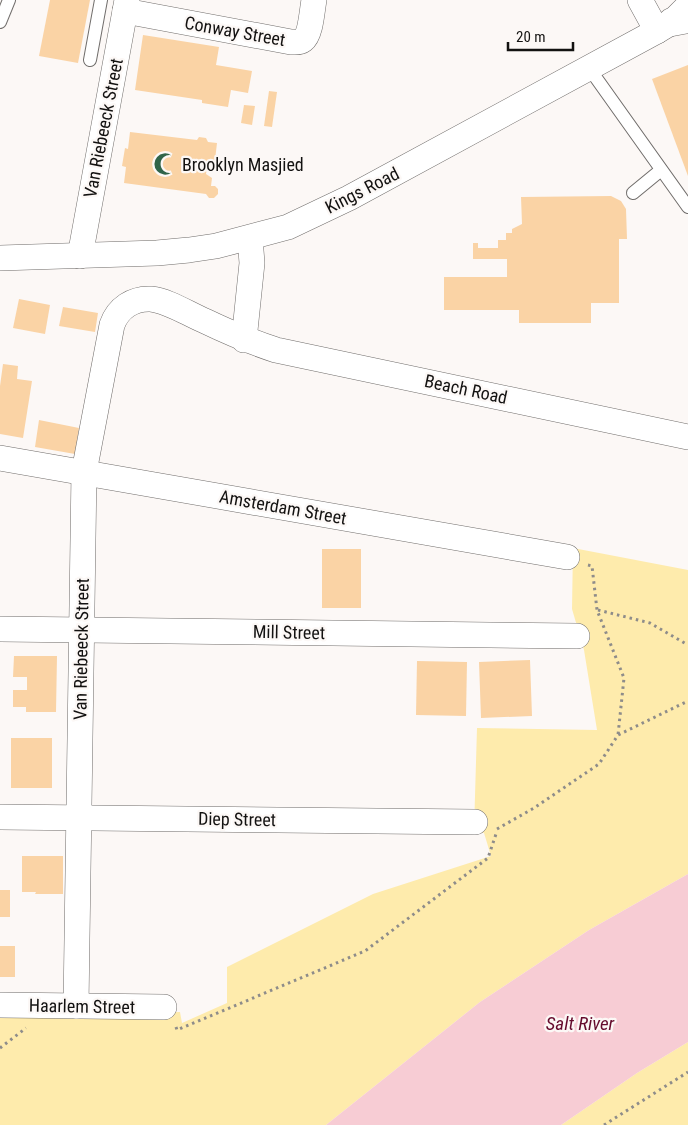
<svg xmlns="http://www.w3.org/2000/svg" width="688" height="1125" font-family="'Roboto Condensed',sans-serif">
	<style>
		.green { fill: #feebac }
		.water { fill: #f7ccd4 }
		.building { fill: #fad3a5 }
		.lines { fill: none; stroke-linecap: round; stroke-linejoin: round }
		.service-casing { stroke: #706d6b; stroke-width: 14 }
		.minor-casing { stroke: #706d6b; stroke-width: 26 }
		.tertiary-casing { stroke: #706d6b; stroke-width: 29 }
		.path { stroke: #8e8c8a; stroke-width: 3; stroke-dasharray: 2.5 4; stroke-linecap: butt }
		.service { stroke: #fff; stroke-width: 12 }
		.minor { stroke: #fff; stroke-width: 25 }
		.tertiary { stroke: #fff; stroke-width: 28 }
		.labels { text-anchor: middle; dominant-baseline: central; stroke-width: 4.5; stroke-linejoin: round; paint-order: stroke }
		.street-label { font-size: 18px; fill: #131211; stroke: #fcf8f6 }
		.poi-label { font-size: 18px; fill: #131211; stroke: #fcf8f6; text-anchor: start }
		.water-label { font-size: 19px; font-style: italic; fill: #650b2d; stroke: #fcf8f6 }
	</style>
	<rect width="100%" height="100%" fill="#fcf8f6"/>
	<g class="green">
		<path d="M573,548L688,570V874L589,930L480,1002L326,1125H0V1016L180,1012L182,1023L227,1003V967L373,894L491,856L484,833L474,830L477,728L597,730L584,650L572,609Z"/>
		<path d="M688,1042V1125H561L637,1073Z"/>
	</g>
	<path class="water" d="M688,874V1042L637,1073L561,1125H326L480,1002L589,930Z"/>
	<g class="building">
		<path d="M50,0H90L78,63L39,56Z"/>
		<path d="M143,35L219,47L216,65L252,71L248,93L231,90L228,107L202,103V100L135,90Z"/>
		<path d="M688,65V176L652,79Z"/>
		<path d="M269,91L277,92L272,127L264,126Z"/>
		<path d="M244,105L255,106L252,125L241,123Z"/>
		<path d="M130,132L197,140L199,137L206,138L208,142L217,143L215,160L211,162H208L206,174L212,178L211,186H215L218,189V194L214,198H209L206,194L124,183L126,167L122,166L125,148L128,149Z"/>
		<path d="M611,196L621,201L626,209L627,239H619V303H591V323H519V310H444V277H507V259H473V243H478V248H498V240H506V233H512V229L522,224L521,197Z"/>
		<path d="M19,299L50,305L45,334L13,328Z"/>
		<path d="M63,307L98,313L95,332L59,326Z"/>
		<path d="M3,364L18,366L17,379L32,381L23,438L0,434V386Z"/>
		<path d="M39,420L79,428L75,454L35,447Z"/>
		<rect x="322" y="549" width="39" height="59"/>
		<path d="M14,656H57L56,712H26V707H13V690H27V677H13Z"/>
		<path d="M530,660L532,716L481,718L479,662Z"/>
		<path d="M417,661L467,662L466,716L416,715Z"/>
		<rect x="11" y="738" width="41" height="50"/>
		<path d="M22,856H63V894H35L36,892H22Z"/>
		<rect x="0" y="890" width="10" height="27"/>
		<rect x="0" y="946" width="15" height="31"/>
	</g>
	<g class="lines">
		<defs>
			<g id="service">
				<path d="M0,22L9,0"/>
				<path d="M90,60L101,0"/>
				<path d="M589,68L688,207"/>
				<path d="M633,193L661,170"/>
			</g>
			<g id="minor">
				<path d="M640,0L657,31"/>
				<path d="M125,11L291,42C295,42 299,43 303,40C311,34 312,10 314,0"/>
				<path d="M80,256L127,0"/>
				<path d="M0,258L157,253L189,250L216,246L288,227L349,198L657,31L672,22L687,7"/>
				<path d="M244,340L252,263L250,238"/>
				<path d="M0,458L567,557"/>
				<path d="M0,629L577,636"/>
				<path d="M0,817L475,822"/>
				<path d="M0,1005L164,1007"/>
				<path d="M76,1006L84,472L112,325C118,308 133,298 151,299C169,301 188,314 205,321C228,332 251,342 276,350L688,437"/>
			</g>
			<path id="tertiary" d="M672,22L688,19"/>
		</defs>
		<use href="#service" class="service-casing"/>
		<use href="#minor" class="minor-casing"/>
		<use href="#tertiary" class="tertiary-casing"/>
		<g class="path">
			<path d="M588,565L592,566L597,610L624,678L618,735"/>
			<path d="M598,610L650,623L688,645"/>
			<path d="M497,829L534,808L599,764L618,735L688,701"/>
			<path d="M176,1027L177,1030L365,951L488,858L496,834"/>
			<path d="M0,1048L26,1028"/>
			<path d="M604,1125L688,1072"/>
		</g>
		<use href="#service" class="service"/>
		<use href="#minor" class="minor"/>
		<use href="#tertiary" class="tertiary"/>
	</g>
	<defs>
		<symbol id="mosque-bare" viewBox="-9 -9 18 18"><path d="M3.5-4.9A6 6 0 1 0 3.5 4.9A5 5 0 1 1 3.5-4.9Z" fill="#306449" stroke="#fcf8f6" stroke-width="2.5" paint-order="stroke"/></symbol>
	</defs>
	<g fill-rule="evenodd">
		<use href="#mosque-bare" x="149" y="148" width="32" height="32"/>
	</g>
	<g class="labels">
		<g class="street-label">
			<text transform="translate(235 31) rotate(10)">Conway Street</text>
			<text transform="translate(103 128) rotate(-79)">Van Riebeeck Street</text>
			<text transform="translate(362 190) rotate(-27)">Kings Road</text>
			<text transform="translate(466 389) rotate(12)">Beach Road</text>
			<text transform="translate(283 507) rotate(10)">Amsterdam Street</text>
			<text transform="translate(289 632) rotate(1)">Mill Street</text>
			<text transform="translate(81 649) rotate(-89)">Van Riebeeck Street</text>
			<text transform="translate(237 819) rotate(1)">Diep Street</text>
			<text transform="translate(82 1006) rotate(1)">Haarlem Street</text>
		</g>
		<g class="poi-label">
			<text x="182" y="164">Brooklyn Masjied</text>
		</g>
		<g class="water-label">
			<text x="580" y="1023">Salt River</text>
		</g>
	</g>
	<path d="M508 42v8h65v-8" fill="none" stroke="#131211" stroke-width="2.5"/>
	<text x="516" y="42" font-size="15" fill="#131211" stroke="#fcf8f6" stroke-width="4" paint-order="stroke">20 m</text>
</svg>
